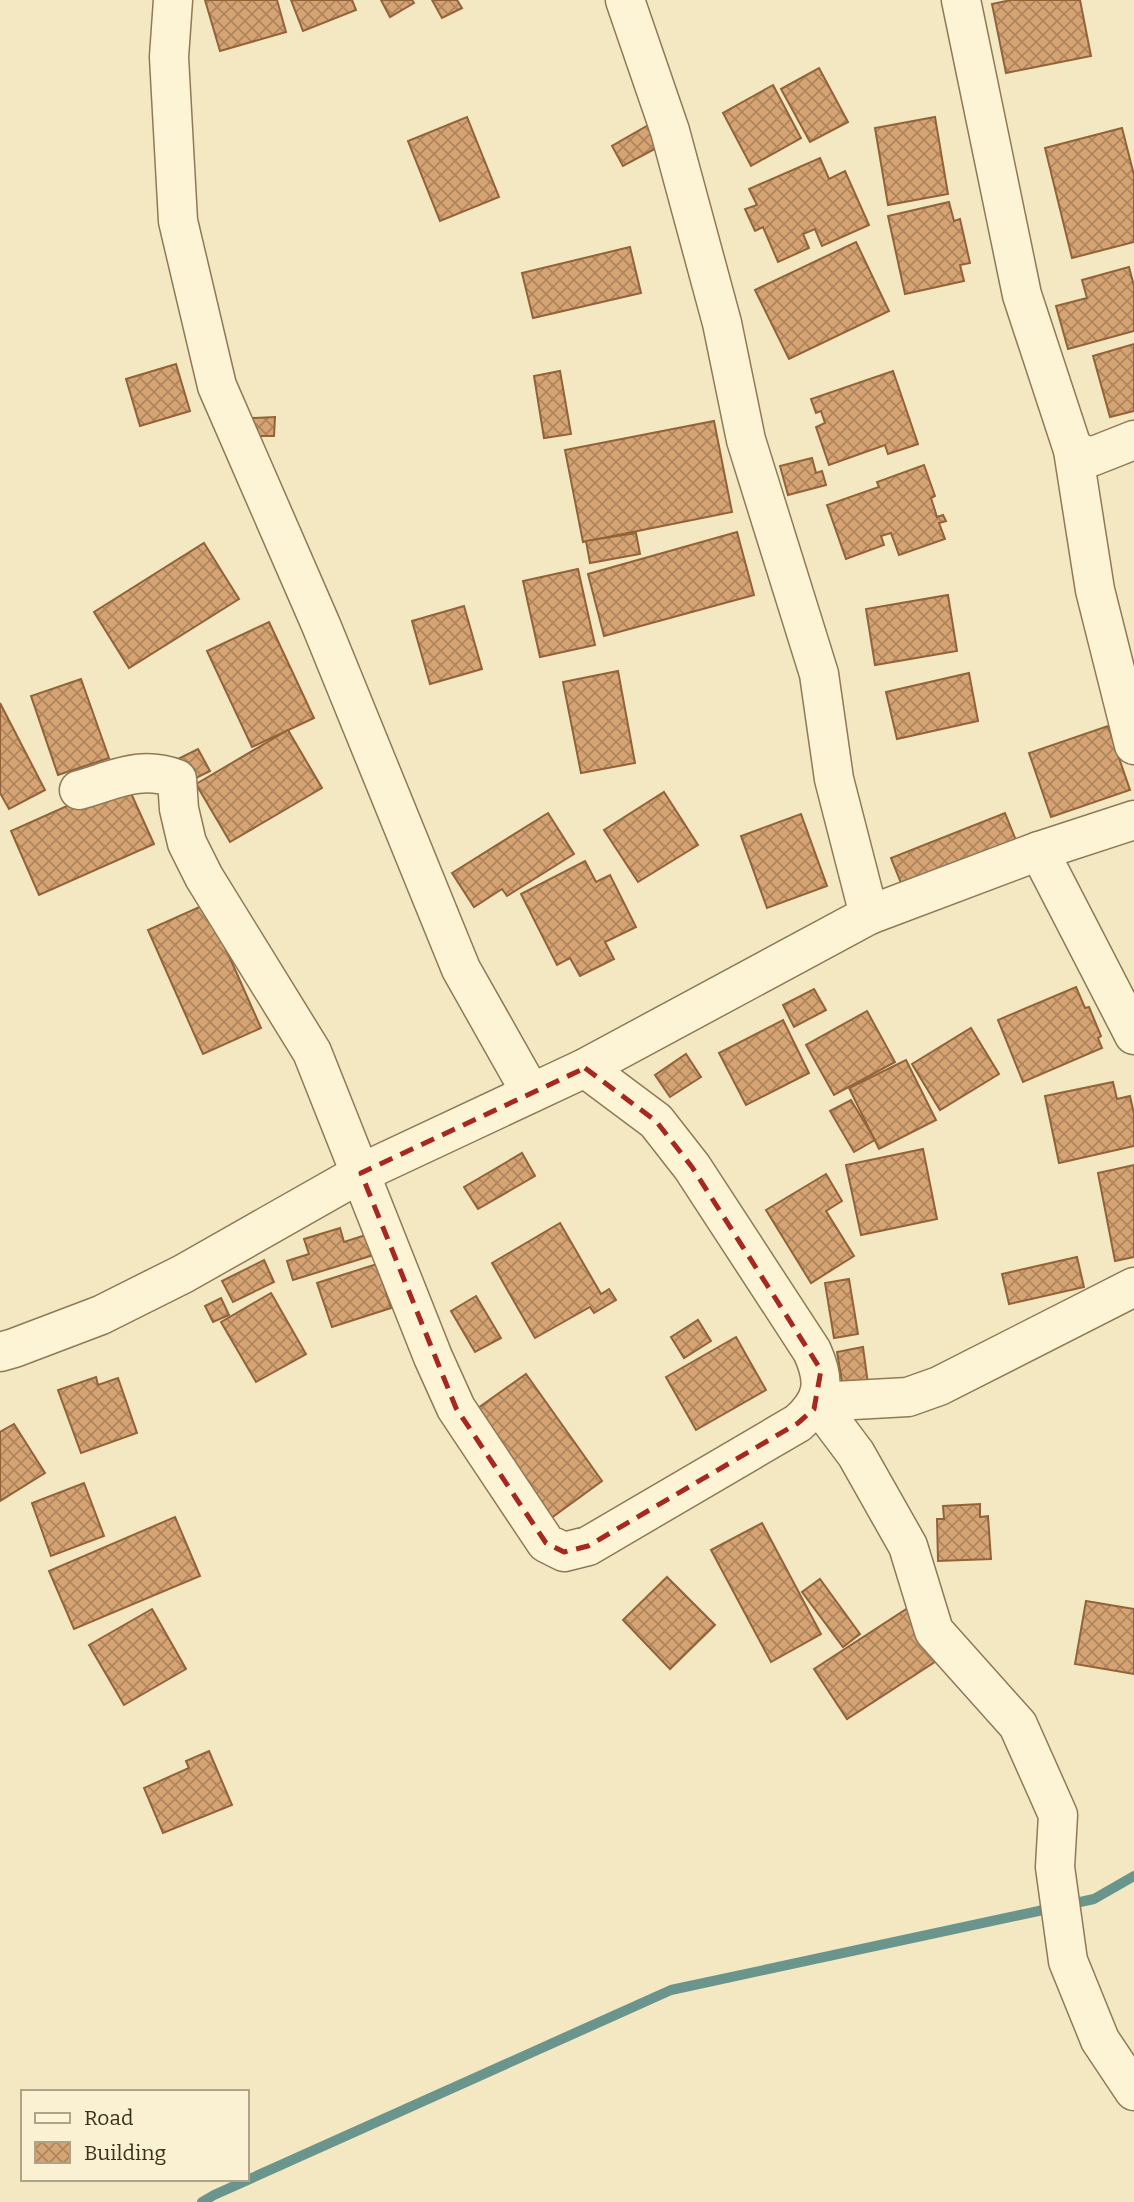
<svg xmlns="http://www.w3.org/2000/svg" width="1134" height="2202" font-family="Bitter,serif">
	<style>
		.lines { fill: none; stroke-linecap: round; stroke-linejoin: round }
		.stream { stroke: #6a958d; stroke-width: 10 }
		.building { fill: url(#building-cross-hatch); stroke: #926339; stroke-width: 2 }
		.minor-casing { stroke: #8f7956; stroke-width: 41 }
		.tertiary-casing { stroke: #8f7956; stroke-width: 41 }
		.minor { stroke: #fdf4d6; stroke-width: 38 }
		.tertiary { stroke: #fdf4d6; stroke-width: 38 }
		.marked { fill: none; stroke: #a6281f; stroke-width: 5; stroke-dasharray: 14 9; stroke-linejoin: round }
	</style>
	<defs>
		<pattern id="building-cross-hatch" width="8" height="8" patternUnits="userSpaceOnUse" patternTransform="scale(1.75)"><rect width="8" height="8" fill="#d6a373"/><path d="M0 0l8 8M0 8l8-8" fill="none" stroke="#af855e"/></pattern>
	</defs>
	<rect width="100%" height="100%" fill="#f3e8c2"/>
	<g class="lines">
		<path class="stream" d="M202,2202L214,2195L671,1990L1094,1899L1134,1876"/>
	</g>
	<g class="building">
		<path d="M205,0H277L286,32L220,51Z"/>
		<path d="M291,0H352L356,10L303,31Z"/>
		<path d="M381,0H412L414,3L390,17Z"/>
		<path d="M432,0H457L462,8L442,18Z"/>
		<path d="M1011,0H1080L1091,56L1006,73L992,4Z"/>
		<path d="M819,68L848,122L810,142L781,89Z"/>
		<path d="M773,85L801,138L751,166L723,113Z"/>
		<path d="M467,117L499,197L440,221L408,141Z"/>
		<path d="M935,117L948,194L888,205L875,128Z"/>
		<path d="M650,124L662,145L623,166L612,146Z"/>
		<path d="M1122,128L1134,175V242L1072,258L1045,148Z"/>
		<path d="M820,158L829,179L845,171L869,225L822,246L815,229L803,234L809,248L778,262L763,227L755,231L745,209L757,205L749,189Z"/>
		<path d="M949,202L954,221L960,219L970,263L960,265L964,281L905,294L888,216Z"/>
		<path d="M856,242L889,311L789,359L755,290Z"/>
		<path d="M630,247L641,293L533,318L522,273Z"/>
		<path d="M1129,267L1134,286V331L1068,349L1056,306L1087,298L1082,280Z"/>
		<path d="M1134,344V411L1110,417L1093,356Z"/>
		<path d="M176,364L190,411L140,426L126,379Z"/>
		<path d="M560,371L571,434L544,438L534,376Z"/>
		<path d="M893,371L918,444L888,454L885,445L829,465L816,427L825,423L821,411L816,413L811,399Z"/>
		<path d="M275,417L274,436H252L253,418Z"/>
		<path d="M714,421L732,512L583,542L565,450Z"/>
		<path d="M812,458L816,473L822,471L826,485L788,495L780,466Z"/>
		<path d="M924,465L935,496L931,498L937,517L943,515L946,521L939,523L945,539L899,555L891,533L881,536L884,545L846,559L827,505L879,487L877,482Z"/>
		<path d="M737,532L754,595L604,636L588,574Z"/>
		<path d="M636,533L640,554L590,563L586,541Z"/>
		<path d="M204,543L239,599L129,668L94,612Z"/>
		<path d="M578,569L595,645L540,657L523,581Z"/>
		<path d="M948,595L957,651L875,665L866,609Z"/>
		<path d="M464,606L482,669L430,684L412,621Z"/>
		<path d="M269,622L314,718L252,747L207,651Z"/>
		<path d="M618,671L635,763L581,773L563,682Z"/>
		<path d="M969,673L978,721L897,739L886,692Z"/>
		<path d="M81,679L109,758L58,775L31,696Z"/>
		<path d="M0,703L45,790L9,809L0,793Z"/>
		<path d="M1108,726L1130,790L1051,817L1029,753Z"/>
		<path d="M288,730L322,788L230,842L196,784Z"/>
		<path d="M198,749L210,771L184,784L172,762Z"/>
		<path d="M125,780L154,844L39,895L11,831Z"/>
		<path d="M664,792L698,845L638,882L604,830Z"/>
		<path d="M548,813L574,854L507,896L502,889L474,907L452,873Z"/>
		<path d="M1005,813L1017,843L903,888L891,858Z"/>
		<path d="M801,814L827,886L767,908L741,836Z"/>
		<path d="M585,861L596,882L610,875L636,927L605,942L614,959L580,976L570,958L557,965L521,894Z"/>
		<path d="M206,904L261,1028L203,1054L148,930Z"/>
		<path d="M1076,987L1085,1008L1089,1007L1101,1036L1098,1038L1102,1048L1023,1082L998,1020Z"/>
		<path d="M814,989L826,1010L794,1027L783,1005Z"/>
		<path d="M867,1011L895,1062L834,1095L806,1045Z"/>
		<path d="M783,1020L809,1073L746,1105L719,1053Z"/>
		<path d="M971,1028L999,1074L940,1110L912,1064Z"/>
		<path d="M686,1054L701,1077L670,1097L655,1075Z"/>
		<path d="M906,1060L936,1120L879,1149L849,1088Z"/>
		<path d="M1113,1082L1117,1099L1130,1096L1134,1114V1146L1059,1163L1045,1096Z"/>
		<path d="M851,1100L875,1140L854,1152L830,1111Z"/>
		<path d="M923,1149L937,1219L861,1235L846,1165Z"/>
		<path d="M522,1153L535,1176L478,1209L464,1187Z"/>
		<path d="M1134,1165V1257L1115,1261L1098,1173Z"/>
		<path d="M826,1174L842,1201L826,1211L854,1256L811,1283L766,1210Z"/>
		<path d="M560,1223L601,1294L609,1289L616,1300L594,1313L590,1307L535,1338L492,1263Z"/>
		<path d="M340,1228L344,1242L375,1232L380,1253L293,1280L287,1261L309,1254L304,1239Z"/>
		<path d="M1077,1257L1084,1287L1009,1304L1002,1274Z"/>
		<path d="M264,1260L274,1282L233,1302L222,1281Z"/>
		<path d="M377,1264L391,1308L332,1327L317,1283Z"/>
		<path d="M849,1279L858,1334L834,1338L825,1283Z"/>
		<path d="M271,1293L306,1354L256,1382L221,1322Z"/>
		<path d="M476,1296L501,1338L475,1352L451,1311Z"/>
		<path d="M221,1298L229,1315L213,1322L205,1306Z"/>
		<path d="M698,1320L711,1341L684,1358L671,1337Z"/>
		<path d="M736,1337L766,1390L696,1430L666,1377Z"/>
		<path d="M863,1347L868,1384L843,1388L837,1352Z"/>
		<path d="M526,1374L602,1481L547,1521L471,1413Z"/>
		<path d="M96,1377L98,1385L118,1378L137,1433L81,1453L58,1390Z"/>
		<path d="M14,1424L45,1473L0,1501V1432Z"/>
		<path d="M84,1483L104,1536L51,1556L32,1503Z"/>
		<path d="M980,1504V1517L988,1516L991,1559L938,1561L937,1519H944L943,1506Z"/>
		<path d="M175,1517L200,1576L74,1629L49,1571Z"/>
		<path d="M762,1523L821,1634L771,1662L711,1550Z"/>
		<path d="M667,1577L715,1625L670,1669L623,1620Z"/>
		<path d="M820,1579L860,1634L843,1647L802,1592Z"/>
		<path d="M1086,1601L1134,1609V1674L1075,1664Z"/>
		<path d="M908,1608L941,1658L847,1719L814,1669Z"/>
		<path d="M152,1609L186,1669L124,1705L89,1645Z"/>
		<path d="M209,1751L232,1805L163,1833L144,1788L189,1768L186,1761Z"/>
	</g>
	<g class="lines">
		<defs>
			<g id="minor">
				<path d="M173,0L169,57L178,221L217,386L321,625L461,969L531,1093"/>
				<path d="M625,0L670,131L722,323L746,440L819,674L834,779L869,915"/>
				<path d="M961,0L1022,295L1073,450L1095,590L1134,745"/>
				<path d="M1073,450L1091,457L1134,440"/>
				<path d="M79,790C115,780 140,765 177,779L179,809L187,843L204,877L312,1052L433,1357L456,1408L546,1543L564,1552L588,1546L798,1423C824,1400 826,1382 812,1351L692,1167L656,1121L585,1068"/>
				<path d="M1039,851L1134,1035"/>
				<path d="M817,1402L856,1454L908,1546L934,1631L1018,1725L1058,1815L1055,1867L1068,1961L1100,2040L1134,2091"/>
				<path d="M817,1402L908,1397L939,1386L1134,1287"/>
			</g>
			<path id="tertiary" d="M0,1352L14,1348L101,1315L183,1274L361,1173L585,1068L869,915L1039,851L1134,820"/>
		</defs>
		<use href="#minor" class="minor-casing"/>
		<use href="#tertiary" class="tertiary-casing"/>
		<use href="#minor" class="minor"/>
		<use href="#tertiary" class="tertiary"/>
	</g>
	<path class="marked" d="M585,1068L656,1121L692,1167L821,1370L814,1409L798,1423L588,1546L564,1552L546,1543L456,1408L361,1173Z"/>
	<rect x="21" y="2090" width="228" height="91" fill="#f9f1d2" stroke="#aea389" stroke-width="2"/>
	<rect x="35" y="2113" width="35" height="10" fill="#fdf4d6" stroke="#aea389" stroke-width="2"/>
	<text x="84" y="2125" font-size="21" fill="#3d2f1c">Road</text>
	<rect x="35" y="2142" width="35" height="21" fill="url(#building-cross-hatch)" stroke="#aea389" stroke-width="2"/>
	<text x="84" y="2160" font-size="21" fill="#3d2f1c">Building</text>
</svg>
